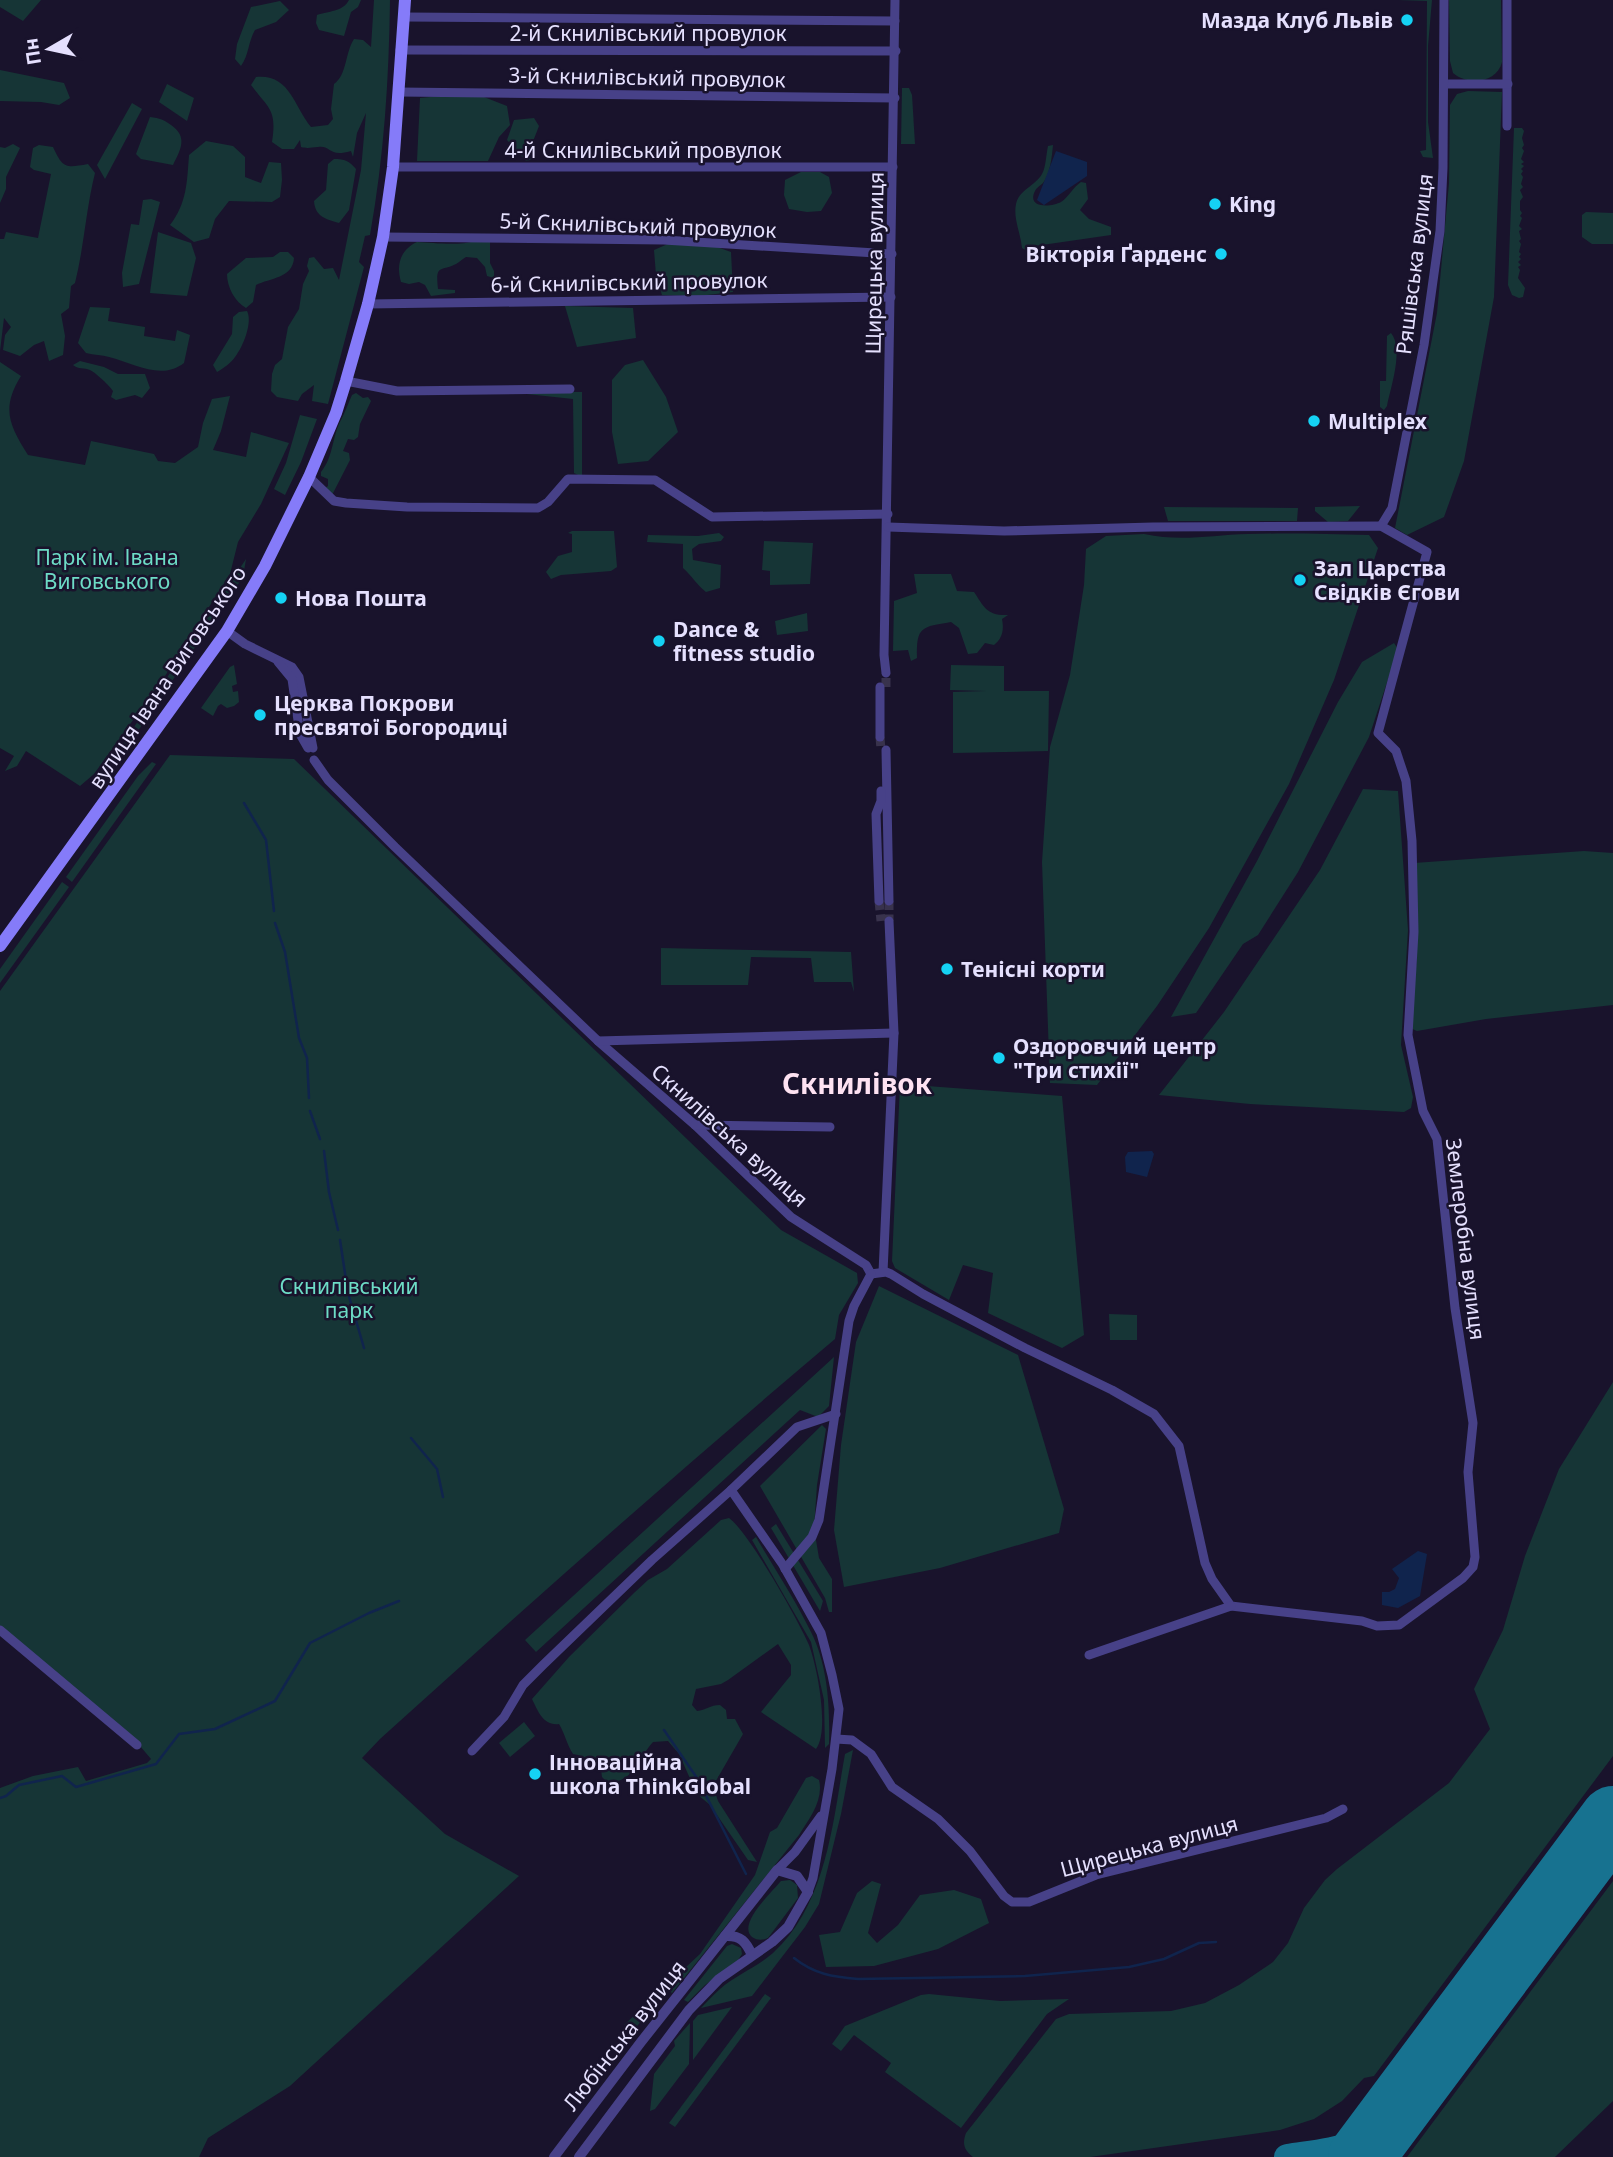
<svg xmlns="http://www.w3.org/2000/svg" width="1613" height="2157" font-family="'Noto Sans',sans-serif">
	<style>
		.green { fill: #163536 }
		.water { fill: #10244d }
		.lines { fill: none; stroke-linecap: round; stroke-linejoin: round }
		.stream { stroke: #10244d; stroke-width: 2.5 }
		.taxiway { stroke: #177290; stroke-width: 26 }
		.runway { stroke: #177290; stroke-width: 66 }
		.minor-tunnel { stroke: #38324c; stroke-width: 9; stroke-dasharray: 9 4.5; stroke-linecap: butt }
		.minor { stroke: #474188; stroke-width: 9 }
		.tertiary { stroke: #474188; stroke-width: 10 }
		.secondary { stroke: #857bf9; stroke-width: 12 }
		.poi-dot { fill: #15d2f4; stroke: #19132c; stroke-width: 2.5 }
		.labels { text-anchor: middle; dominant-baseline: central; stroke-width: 5; stroke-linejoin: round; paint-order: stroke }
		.poi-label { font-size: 21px; font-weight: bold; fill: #e5e0fe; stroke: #19132c; text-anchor: start }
		.street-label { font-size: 21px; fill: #e5e0fe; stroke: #19132c }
		.park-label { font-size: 21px; fill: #6ddcc6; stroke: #19132c }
		.district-label { font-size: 28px; font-weight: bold; fill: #fee2f2; stroke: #19132c }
	</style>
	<rect width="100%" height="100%" fill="#19132c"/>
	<g class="green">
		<path d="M0,0H41L23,21L0,7Z"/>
		<path d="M349,0H361L358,7L351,12L344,36L319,30L316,23L317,15C328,11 343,12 349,0Z"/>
		<path d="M374,0H390C389,79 384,157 370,235L365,236L359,262L364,267L328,404L312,401L314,385L302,394L298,401L277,397L271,391L272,374L275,365L282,359L288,327L299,309L303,284L309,271L307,266L309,258L314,257L324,269L333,268L339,280L361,170L366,113L357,133L353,157L351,151C328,158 332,145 318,147C311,147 309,149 301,147L300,140L294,149H282L272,142C277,109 269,109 251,85L256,77C290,74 293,105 311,127L328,125L333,119L331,109L334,84C347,75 345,53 354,39L363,40L371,47Z"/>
		<path d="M1398,0H1432L1428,46V122L1433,158L1423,157L1420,151L1426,150L1427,1Z"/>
		<path d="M1449,0H1501L1502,62C1497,83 1468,86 1453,73L1450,61Z"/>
		<path d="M280,1L289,10L276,22L255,30C248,42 249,55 241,66L235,59L237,44L251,7Z"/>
		<path d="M0,70L64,83L70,98L59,105L41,102L0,101Z"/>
		<path d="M167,84L194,98L187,121L159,102Z"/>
		<path d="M902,88H909L912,95L915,144H901Z"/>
		<path d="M1468,91L1502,92L1494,297L1464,461L1444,517L1407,535L1395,528L1437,313L1449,183L1450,105L1457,94Z"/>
		<path d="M440,96L484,97L507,106L510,125L499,137L488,161H417L420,98Z"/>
		<path d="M132,103L142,109L105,179L97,165Z"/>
		<path d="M150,117C160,118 164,120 171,125C188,137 181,149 173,165L141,159L136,154Z"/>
		<path d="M534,118L539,126L532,144L534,159L526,161L507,140L514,120Z"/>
		<path d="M1514,128H1522L1524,131L1522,138L1524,145L1522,148L1524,151L1521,159L1524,162L1521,164L1524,166L1521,169L1523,171L1521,174L1523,177L1521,184L1523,187L1520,190L1523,197L1520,201V210L1522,213L1520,216L1522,218L1519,226L1522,229L1519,231L1521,239L1519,241L1521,244L1519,252L1521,254L1519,257L1521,259L1518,262L1521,265L1518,267L1520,270L1518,278L1525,288L1523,297L1519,298L1512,295L1508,285Z"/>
		<path d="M206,141L233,146L245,157V177L261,183L269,162L281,163L282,180L280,197L272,202L229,201L215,219L209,238L194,242L170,225C187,203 187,182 189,155Z"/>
		<path d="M13,144L20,148L6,177V189L0,203V147L5,148Z"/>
		<path d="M39,145L53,147C63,169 66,168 88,164L95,173C86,209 84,247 75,283L71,286L69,308L61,314L65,336L63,355L49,361L44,341L34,345L20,356L3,350L5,335L11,327L4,318L0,351V239H4L6,232L38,238L51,174L34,170L30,167L33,148Z"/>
		<path d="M1053,145C1052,156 1050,175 1043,183C1040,186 1036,188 1035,191C1026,209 1052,207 1061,202C1069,197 1072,188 1081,182L1086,183L1088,199L1080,210L1089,219L1111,227V235L1035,246L1027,251L1022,248C1021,234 1013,219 1016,204C1019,190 1035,186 1042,174C1046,167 1046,155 1048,146Z"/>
		<path d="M334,159C345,159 349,161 356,169L349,210L339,223C325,219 315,216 314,201L326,190L328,164Z"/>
		<path d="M801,172H820L829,177L832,193L821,211L807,212L789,209L784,195L785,180Z"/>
		<path d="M151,199L160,202L139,284L123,287L122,273L131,224L139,225L143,200Z"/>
		<path d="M1586,212L1613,213V244H1592L1582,237V215Z"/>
		<path d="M158,232L191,243L196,258L187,296L150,293Z"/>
		<path d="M475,241H490V263L494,271V278L487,276L485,267L477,258L466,257C462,259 460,262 456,264C441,272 435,263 438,289L455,290V293L431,296L425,285L419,282L409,284L401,282C396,265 400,250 417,242C434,243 460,246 475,241Z"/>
		<path d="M670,243L717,247L731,252L733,292L699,296L662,295L656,275L654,250Z"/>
		<path d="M280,252H288L294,258C293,278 270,278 256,285L253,302L246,308C235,302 227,287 227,274L246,258L273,257Z"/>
		<path d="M565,306L633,308L636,338L577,347Z"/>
		<path d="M90,307L110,308L108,321L145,327L144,336L175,341L177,330L190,335L184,363C161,381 134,363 109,357C102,355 94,355 86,353L78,343Z"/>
		<path d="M247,311C253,322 243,347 235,357C231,363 224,368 217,372L213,365L232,334L233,317L239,312Z"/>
		<path d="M1391,333C1404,349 1391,386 1387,406L1384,410L1380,407V381H1386L1387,336Z"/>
		<path d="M643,360L666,397L678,432L648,461L618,464L612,432V380L625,365Z"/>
		<path d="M80,361L104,367L118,374H145L150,388L142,398L135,395L116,400L111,397L113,391C110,386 96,373 90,370C84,367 79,370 73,365Z"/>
		<path d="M0,362L21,376C1,408 9,425 28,455L85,465L91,441L154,454L158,461L175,463L198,447L203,423L212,399L230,396L221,431L213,450L246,457L251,432L289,443L261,504L238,542L230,574L165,676L94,774L80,786L26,751L17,766L5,771L14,756L0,748Z"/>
		<path d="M507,392H582V477L574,473L573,399Z"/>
		<path d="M356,393L363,398L368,397L371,401L360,424L358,437L354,440L348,439L343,451L349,453L350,460L331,497L324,489L328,486V479L321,476V472C334,456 332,436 341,420C345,412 348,404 352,395Z"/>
		<path d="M300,415L317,419L301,462L285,495L274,489L286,463Z"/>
		<path d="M1360,506L1348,521L1328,522L1315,511V507Z"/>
		<path d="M1164,507L1298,508L1297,521H1168Z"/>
		<path d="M572,531H614L617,567L611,571L561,575L551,579L546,572L558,556L572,552V534L568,533Z"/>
		<path d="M719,533L724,537L721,541L699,544L692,549L693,560L721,565L720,588L706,592C697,585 692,576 683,568V544L647,542L648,535L698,536Z"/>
		<path d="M1144,534C1181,542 1211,535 1248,534C1288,533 1329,534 1369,535L1378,548L1334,680L1289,784L1209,928L1157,1006L1097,1085L1050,1083L1042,862L1050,747L1070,675L1084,585L1086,549L1106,536Z"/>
		<path d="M764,541L813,543L810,584L770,585V571L762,570Z"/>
		<path d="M246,559L243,577L116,763L112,760Z"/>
		<path d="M914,574H951L957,591L974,592C984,607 987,616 1008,615L1002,619C1004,629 1003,638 994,645L985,643L977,653L968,654L959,628L951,622C922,627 916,626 917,658L911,661L908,650L893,651L894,601L917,593Z"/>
		<path d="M807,613L808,631L777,635L775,621Z"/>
		<path d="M1394,643L1398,649L1369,737L1298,872L1258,935L1243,944L1196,1013L1171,1017L1257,861L1338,702L1362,662Z"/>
		<path d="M234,665L237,684L232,686L233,692L238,691L239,702L234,706L227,708L221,704L218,706L213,716L201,708L230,667Z"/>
		<path d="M951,665L1004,666V691H1049L1048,751L953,753V692L986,691L950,690Z"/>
		<path d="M170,755L294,759L781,1230L857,1273L858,1283L839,1315L835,1339C681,1469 530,1603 380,1739L362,1758L445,1834L519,1876L290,2086L208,2138L199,2157H0V1788L33,1776L78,1767L86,1781L147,1763L151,1759L140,1746L0,1627V991Z"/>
		<path d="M152,762L156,764L72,882L66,877L138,776Z"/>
		<path d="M1363,789L1398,791L1408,930L1401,1045L1413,1097L1411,1108L1404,1112L1250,1104L1159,1095L1224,1012L1320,870Z"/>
		<path d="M1584,851L1613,853V1005L1486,1019L1417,1031L1410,1028L1417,956L1414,863Z"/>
		<path d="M62,882L69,887L0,983V969Z"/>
		<path d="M661,948L851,952L854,992L851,982H814L811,958L751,957L748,985H661Z"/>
		<path d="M900,1084L1062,1096L1084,1335L1062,1348L988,1313L993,1273L963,1265L949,1300L895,1268L892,1261Z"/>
		<path d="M879,1286L1018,1355L1064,1509L1059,1533L940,1568L844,1587L834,1530L841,1445L856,1342Z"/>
		<path d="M1109,1314L1137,1315V1340H1110Z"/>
		<path d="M834,1357L829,1406L818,1417L800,1410L536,1652L525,1640Z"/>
		<path d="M1613,1382V1756L1374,2076L1364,2078L1342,2101L1314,2119L1280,2130L1090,2157H973C964,2150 962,2144 966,2133L1056,2019L1069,2014L1171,2011L1205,2003L1239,1985L1273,1962L1288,1943L1304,1908L1325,1880L1337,1869L1449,1783L1490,1729L1474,1689L1503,1630L1525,1556L1559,1469Z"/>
		<path d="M822,1425L826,1429L817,1485L814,1528L819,1558L832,1579V1612H829L825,1598L760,1486Z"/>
		<path d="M729,1518C748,1531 799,1621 809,1645C817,1666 830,1731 816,1749L761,1712L791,1675V1665L778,1644L728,1680L721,1684L696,1689L692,1705L697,1711C706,1710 710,1705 720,1705L726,1710L727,1719H735L743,1734L713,1786L718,1801L757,1862L748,1860L710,1805L697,1794L679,1754L668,1741L653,1742C637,1760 635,1781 608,1783L602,1777L601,1769C594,1762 583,1755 573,1754C567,1745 565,1734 559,1724C543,1726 538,1711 532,1699L569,1657L635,1592L648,1580L667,1569L721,1520Z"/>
		<path d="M776,1524L823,1601L820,1611L771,1528Z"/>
		<path d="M756,1537C774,1568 795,1599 811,1632C828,1666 830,1707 829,1744L825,1748L824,1700L811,1642L752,1540Z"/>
		<path d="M524,1722L535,1736L510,1757L499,1743Z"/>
		<path d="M853,1750L841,1814L819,1904L805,1927L752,1996L701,2008C707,2002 713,1995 720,1989C736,1975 757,1967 773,1953C827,1904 833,1820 845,1754Z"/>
		<path d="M812,1776L819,1780C824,1800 809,1819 799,1835L672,1993L668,1990L632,2032L624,2025L700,1954L755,1875L770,1832L777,1828L806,1778Z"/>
		<path d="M790,1880L797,1885L798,1898L768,1938C763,1940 758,1941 752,1937C737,1924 772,1892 781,1881Z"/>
		<path d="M872,1881L881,1884L868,1933L877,1943L898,1925L920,1895L954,1890L981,1899L989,1923L938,1949L874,1966L826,1967L819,1935L840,1932L857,1893Z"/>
		<path d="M1613,1881V2101L1555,2157H1407Z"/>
		<path d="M732,1944L741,1948L742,1954L738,1960L705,1985L688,2002L684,2000L727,1946Z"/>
		<path d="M765,1994L771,1998L675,2127L669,2123Z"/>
		<path d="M929,1994L1000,2001L1069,1999L1047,2014L961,2128L885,2072L891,2063L854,2035L841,2051L832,2044L845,2026L921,1995Z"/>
		<path d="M732,2007L693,2060V2021L698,2015Z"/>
		<path d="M690,2023L689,2064L655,2109L650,2111L654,2074L675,2046L674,2041Z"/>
	</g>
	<g class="water">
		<path d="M1056,151L1087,162V176L1044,205L1037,200Z"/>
		<path d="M1152,1151L1154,1154L1147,1177L1126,1172L1125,1157L1128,1152Z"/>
		<path d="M1418,1551L1427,1554L1420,1596L1398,1608L1382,1605V1592H1389L1395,1589L1399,1578L1392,1569Z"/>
	</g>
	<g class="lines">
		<g class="stream">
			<path d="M244,803L266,840L274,911"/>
			<path d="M275,923L285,952L299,1038L307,1058L309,1098"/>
			<path d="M310,1111L320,1139"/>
			<path d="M324,1151L329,1192L338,1230"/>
			<path d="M340,1240L348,1293L364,1348"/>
			<path d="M411,1438L437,1469L443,1497"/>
			<path d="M664,1730L697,1778L746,1874"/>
			<path d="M0,1798L6,1796L19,1785L62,1776L76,1787L156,1764L179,1734L215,1729L275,1701L310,1643L369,1613L399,1601"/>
			<path d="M794,1958C814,1974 833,1977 858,1979L1025,1976L1129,1967L1164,1959L1199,1943L1216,1942"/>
		</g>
		<path class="taxiway" d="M1287,2157C1333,2150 1358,2151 1392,2115"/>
		<path class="runway" d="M1361,2157L1613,1819"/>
		<g class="minor-tunnel">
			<path d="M886,687V673"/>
			<path d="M880,737L881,750"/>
			<path d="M879,901L881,921"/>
			<path d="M889,901V921"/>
		</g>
		<g class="minor">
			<path d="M1507,0V126"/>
			<path d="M405,17L895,21"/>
			<path d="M400,50L896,51"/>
			<path d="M1444,84H1508"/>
			<path d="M399,92L895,98"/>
			<path d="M393,167H893"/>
			<path d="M383,237L664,240L892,254"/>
			<path d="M368,304L891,297"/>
			<path d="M346,381L397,391L570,389"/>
			<path d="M309,477L334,501L346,503L407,507L538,508L548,502L568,479L655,480L712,517L888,514"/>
			<path d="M1381,526L1392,508L1424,345L1440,231L1443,168L1444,0"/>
			<path d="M227,631L245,644L292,667L299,677L313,748"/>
			<path d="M278,662L292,679L300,734L308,748"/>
			<path d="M886,673L884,655L895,0"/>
			<path d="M880,687V737"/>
			<path d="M886,750L889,901"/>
			<path d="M314,760L328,780L395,847L598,1041L695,1125L791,1217L866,1265L871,1274"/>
			<path d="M879,901L876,814L881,801V791"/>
			<path d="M598,1041L894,1033"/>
			<path d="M695,1125L830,1127"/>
			<path d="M883,1272L894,1033L889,921"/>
			<path d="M871,1274L886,1272L891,1274L923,1294L1025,1348L1112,1390L1154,1414L1179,1446L1205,1563L1212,1579L1231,1606L1362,1621L1377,1626L1399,1625L1463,1578L1473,1567L1475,1557L1468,1472L1473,1423L1455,1308L1437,1139L1423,1111L1408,1035L1414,932L1412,841L1406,781L1396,751L1378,733L1427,552L1381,526L1153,527L1004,531L888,527"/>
			<path d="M731,1490L797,1427L836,1414"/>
			<path d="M785,1569L812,1537L819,1520L849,1321L854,1306L871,1274"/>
			<path d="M0,1630L137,1745"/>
			<path d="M1089,1655L1231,1606"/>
			<path d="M836,1739L852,1740L871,1754L892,1787L938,1819L970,1851L1004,1896L1012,1902H1029L1096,1875L1326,1818L1343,1809"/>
			<path d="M472,1751L504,1717L523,1685L543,1665L652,1560L731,1490L783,1565L821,1633L832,1675L839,1709L832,1769L813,1878L808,1892"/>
			<path d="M777,1870L795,1852L821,1816"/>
		</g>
		<g class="tertiary">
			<path d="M725,1936C741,1935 746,1942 752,1955"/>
			<path d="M554,2157L641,2042L777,1870L797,1876L808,1892L788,1927L772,1942L719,1979L689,2010L579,2157"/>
		</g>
		<path class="secondary" d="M0,946L227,631L265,566L309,477L336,413L346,381L368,304L383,237L393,167L405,0"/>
	</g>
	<g class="poi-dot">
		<circle cx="1407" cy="20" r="7"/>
		<circle cx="1215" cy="204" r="7"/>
		<circle cx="1221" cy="254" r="7"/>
		<circle cx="1314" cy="421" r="7"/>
		<circle cx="1300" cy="580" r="7"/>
		<circle cx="281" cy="598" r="7"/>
		<circle cx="659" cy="641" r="7"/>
		<circle cx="260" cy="715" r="7"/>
		<circle cx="947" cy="969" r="7"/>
		<circle cx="999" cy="1058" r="7"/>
		<circle cx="535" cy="1774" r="7"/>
	</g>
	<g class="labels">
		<g class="poi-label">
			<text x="1393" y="20" text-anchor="end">Мазда Клуб Львів</text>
			<text x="1229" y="204">King</text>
			<text x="1207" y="254" text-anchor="end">Вікторія Ґарденс</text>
			<text x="1328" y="421">Multiplex</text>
			<text x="1314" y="568">Зал Царства<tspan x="1314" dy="24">Свідків Єгови</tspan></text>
			<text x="295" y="598">Нова Пошта</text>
			<text x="673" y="629">Dance &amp;<tspan x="673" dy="24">fitness studio</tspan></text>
			<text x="274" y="703">Церква Покрови<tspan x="274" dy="24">пресвятої Богородиці</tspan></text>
			<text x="961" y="969">Тенісні корти</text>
			<text x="1013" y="1046">Оздоровчий центр<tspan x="1013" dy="24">"Три стихії"</tspan></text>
			<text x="549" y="1762">Інноваційна<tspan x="549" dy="24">школа ThinkGlobal</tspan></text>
		</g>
		<g class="street-label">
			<text x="648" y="33">2-й Скнилівський провулок</text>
			<text transform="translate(647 77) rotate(1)">3-й Скнилівський провулок</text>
			<text x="643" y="150">4-й Скнилівський провулок</text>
			<text transform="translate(638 225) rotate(2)">5-й Скнилівський провулок</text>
			<text transform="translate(874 263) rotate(-89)">Щирецька вулиця</text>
			<text transform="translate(1414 264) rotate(-83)">Ряшівська вулиця</text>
			<text transform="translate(629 282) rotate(-1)">6-й Скнилівський провулок</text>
			<text transform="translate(167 677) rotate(-56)">вулиця Івана Виговського</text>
			<text transform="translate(730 1135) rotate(42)">Скнилівська вулиця</text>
			<text transform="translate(1466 1239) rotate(83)">Землеробна вулиця</text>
			<text transform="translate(1149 1846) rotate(-15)">Щирецька вулиця</text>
			<text transform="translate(624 2035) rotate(-52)">Любінська вулиця</text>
		</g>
		<g class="park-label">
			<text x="107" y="557">Парк ім. Івана<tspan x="107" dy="24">Виговського</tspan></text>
			<text x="349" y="1286">Скнилівський<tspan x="349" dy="24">парк</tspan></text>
		</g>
		<g class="district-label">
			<text x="857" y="1083">Скнилівок</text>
		</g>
	</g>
	<g transform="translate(49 49) rotate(261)" stroke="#19132c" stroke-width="5" paint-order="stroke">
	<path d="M0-5L12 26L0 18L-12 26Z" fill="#e5e0fe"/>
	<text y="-10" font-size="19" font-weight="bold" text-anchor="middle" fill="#e5e0fe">Пн</text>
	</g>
</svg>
